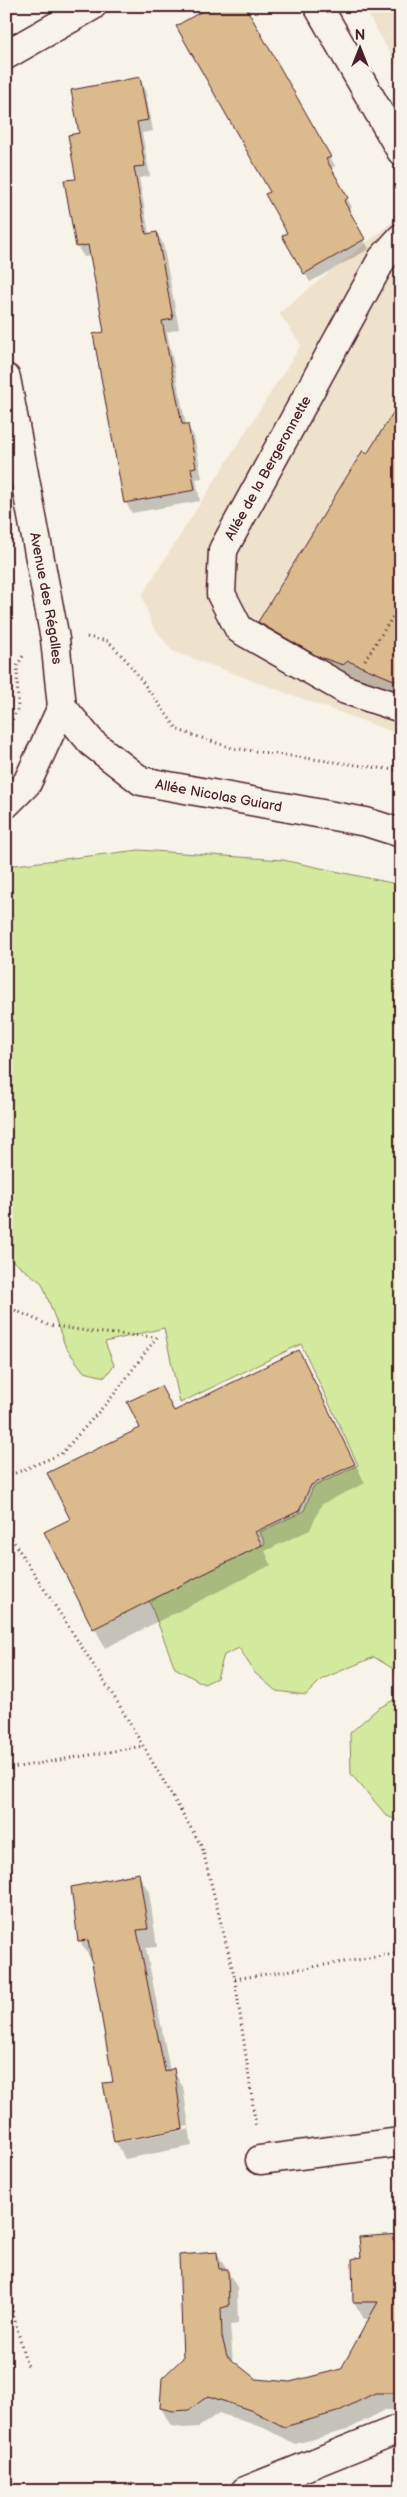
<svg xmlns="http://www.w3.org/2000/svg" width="407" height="2497" font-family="'Balsamiq Sans',sans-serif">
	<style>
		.built { fill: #efe2cd }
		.green { fill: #d2e99e; stroke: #8e8464 }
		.shadow { fill: #0003; fill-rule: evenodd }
		.building { fill: #dbba8e; stroke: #4a1f2b }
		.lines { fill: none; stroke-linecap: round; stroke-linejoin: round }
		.minor-casing { stroke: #4a1f2b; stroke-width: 31 }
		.path { stroke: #4a1f2b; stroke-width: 3; stroke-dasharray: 1 4; stroke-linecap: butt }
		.minor { stroke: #f7f3e8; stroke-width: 28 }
		.labels { text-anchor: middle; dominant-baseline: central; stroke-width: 4; stroke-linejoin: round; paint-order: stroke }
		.street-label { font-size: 14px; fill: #4a1f2b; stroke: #f7f3e8 }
	</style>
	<rect width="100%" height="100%" fill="#f7f3e8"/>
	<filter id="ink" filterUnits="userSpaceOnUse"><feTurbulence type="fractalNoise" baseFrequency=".02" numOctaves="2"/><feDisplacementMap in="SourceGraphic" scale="10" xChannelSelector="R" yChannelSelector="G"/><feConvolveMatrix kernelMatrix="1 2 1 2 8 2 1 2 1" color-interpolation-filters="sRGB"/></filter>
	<g filter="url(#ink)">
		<g class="built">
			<path d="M363,6H401V72Z"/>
			<path d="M401,215V735L172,651L152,625L142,595L301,345L279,313Z"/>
		</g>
		<g class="green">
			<path d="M139,850L283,860L401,885V1687L395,1670L374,1657L322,1679L306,1695L276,1691L255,1673L239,1648L224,1655L217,1678L204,1684L175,1668L145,1590L265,1544L260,1532L304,1511L313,1487L358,1465L301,1344L180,1403L164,1328L105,1342L114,1365L105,1377L84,1372L66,1348L42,1283L6,1256V866Z"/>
			<path d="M401,1696V1822L387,1816L351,1774L350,1733L377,1709Z"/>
		</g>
		<g class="shadow">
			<path d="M244,6L335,166L330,169L352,207L348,210L369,249L310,282L284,236L288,233L272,192Z"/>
			<path d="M139,78L145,89L153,131L142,133L150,176L139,178L149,234L157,233L163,244L179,329L167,332L186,425L194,436L202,478L196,479L200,501L132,513L126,503L105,332L91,256L84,257L77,246V180L80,134Z"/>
			<path d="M401,402V696L360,679L354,684L270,641L259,622Z"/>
			<path d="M298,1351L365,1483L322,1504L310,1530L265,1551L271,1565L105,1648L46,1532L72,1519L142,1428L161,1387L175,1412Z"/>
			<path d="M139,1875L149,1892L157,1947L146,1948L170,2071L173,2070L183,2087L192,2146L125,2159L115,2141L114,2082L93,1958H90L80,1941ZM189,2126L190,2129L120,2142V2139Z"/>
			<path d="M401,2238V2410H385L347,2430L295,2444L264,2428L219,2413L199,2427L184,2428L171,2426L161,2408L184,2358L217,2253L237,2287L238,2324L230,2325L233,2362L255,2380L290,2384L342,2370L370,2319H364L354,2302L363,2258Z"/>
		</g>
		<g class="building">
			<path d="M211,6H245L331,157L326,159L348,198L344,201L365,239L304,274L282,236L287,233L265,194L270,192L176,26Z"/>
			<path d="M140,77L148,120L137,122L145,166L134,167L146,234L157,232L173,319L162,321L182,424H188L196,467L191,468L195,490L124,503L93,334L104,332L99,303L88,245L76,247L64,180L76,179L68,135L79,133L71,90Z"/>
			<path d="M401,400V683L348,661L343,665L317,656L258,622L363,450L367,454Z"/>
			<path d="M299,1350L355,1464L311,1485L299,1511L255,1532L262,1545L93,1629L44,1532L70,1519L47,1473L140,1428L127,1402L161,1386L174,1411Z"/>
			<path d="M139,1873L148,1929L137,1930L165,2072L174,2068L183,2129L114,2142L103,2083L113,2082L88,1940L78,1941L71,1887Z"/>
			<path d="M401,2234V2393H375L337,2412L284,2427L253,2411L208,2396L189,2410L173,2411L160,2408L162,2378L183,2358L179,2255L217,2252L219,2269H228L229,2306L221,2308L222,2337L227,2356L256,2379L290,2382L341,2369L378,2302H353L352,2259L361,2257L359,2237Z"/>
		</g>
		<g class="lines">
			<defs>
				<g id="minor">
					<path d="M318,6L401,151"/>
					<path d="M6,55L92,6"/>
					<path d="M401,238L382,259L223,550L221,594L239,629L346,690L401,708"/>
					<path id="s1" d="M6,378L55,639L62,707L27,783L6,804"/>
					<path id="s2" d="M62,707L92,743L141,781L366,822L401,833"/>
					<path d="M260,2160L401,2142"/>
					<path d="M245,2491L401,2428"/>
				</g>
			</defs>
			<use href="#minor" class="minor-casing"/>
			<g class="path">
				<path d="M87,637L108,641L127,661L178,730L232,748L401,771"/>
				<path d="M365,660L401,604"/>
				<path d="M6,733L18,708L17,666L23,656"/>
				<path d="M6,1306L48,1325L93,1332L156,1337"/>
				<path d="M6,1477L61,1454L112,1397L157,1337"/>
				<path d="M6,1530L118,1703L202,1847L235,1979L256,2127"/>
				<path d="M6,1769L143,1746"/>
				<path d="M235,1979L401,1953"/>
				<path d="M6,2287L27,2366"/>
			</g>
			<use href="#minor" class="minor"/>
		</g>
	</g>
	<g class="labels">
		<g class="street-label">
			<text transform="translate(268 468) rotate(-61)">Allée de la Bergeronnette</text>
			<text stroke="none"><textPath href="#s1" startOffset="224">Avenue des Régalles</textPath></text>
			<text stroke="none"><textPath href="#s2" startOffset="188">Allée Nicolas Guiard</textPath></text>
		</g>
	</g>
	<rect width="407" height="2497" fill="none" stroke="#f7f3e8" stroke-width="25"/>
	<rect x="12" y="12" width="382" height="2472" fill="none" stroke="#4a1f2b" stroke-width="2" filter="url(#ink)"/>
	<g transform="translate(360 48)" stroke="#f7f3e8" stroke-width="4" paint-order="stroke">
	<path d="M0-4L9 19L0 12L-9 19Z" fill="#4a1f2b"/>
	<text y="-8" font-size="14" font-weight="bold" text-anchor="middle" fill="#4a1f2b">N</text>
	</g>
</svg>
